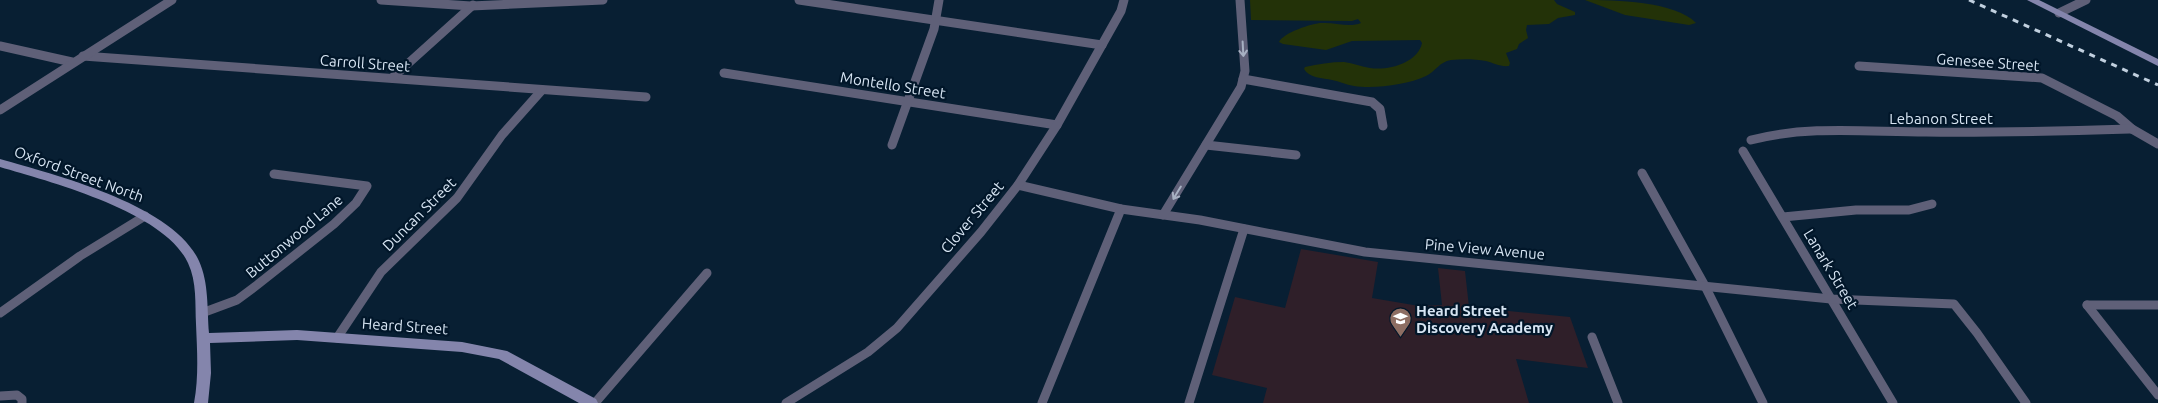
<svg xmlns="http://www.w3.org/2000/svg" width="2158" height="403" font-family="Ubuntu,sans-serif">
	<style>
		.education { fill: #2f1f29 }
		.green { fill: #233208 }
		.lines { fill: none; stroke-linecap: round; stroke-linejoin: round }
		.street { stroke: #5f6078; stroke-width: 9 }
		.secondary { fill: #8485ac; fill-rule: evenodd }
		.rail { stroke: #c1d0df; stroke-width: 3; stroke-dasharray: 6 6; stroke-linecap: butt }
		.oneway { stroke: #a7b0c2 }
		.labels { text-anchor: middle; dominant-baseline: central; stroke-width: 4.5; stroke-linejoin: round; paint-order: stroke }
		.street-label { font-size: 15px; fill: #d7e5f3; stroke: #011629 }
		.poi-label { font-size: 15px; font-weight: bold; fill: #d7e5f3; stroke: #011629; text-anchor: start }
	</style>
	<rect width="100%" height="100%" fill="#081f33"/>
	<path class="education" d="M1301,249L1378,262L1372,298L1419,306L1442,305L1438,268L1465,271L1469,307L1570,317L1588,368L1516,359L1529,403H1263L1267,388L1212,375L1235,297L1285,308Z"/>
	<g class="green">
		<path d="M1250,0H1554L1557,4L1575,12V15L1558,18L1549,24L1527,25L1526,30L1528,38L1519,44L1517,49L1506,53L1510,63L1509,66C1500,67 1494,63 1486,61C1475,59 1462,59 1451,60C1439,62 1436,71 1426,76C1407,85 1374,89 1354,86C1346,85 1339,81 1332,80C1323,78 1309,78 1304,69L1305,67C1318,64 1331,62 1344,62C1353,63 1362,67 1370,68C1388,71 1418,63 1422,43L1420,40L1352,41L1326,50L1283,44L1279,42C1283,33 1312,23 1322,23C1334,22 1349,28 1361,23L1358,19L1352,21L1251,20Z"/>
		<path d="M1585,0C1614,0 1675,1 1696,23L1689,25L1625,15Z"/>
	</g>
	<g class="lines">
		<g class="street">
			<path d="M381,0L471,6L603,0"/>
			<path d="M799,0L1102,45"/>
			<path d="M2059,13L2086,0"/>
			<path d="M0,46L72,62"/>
			<path d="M83,56L646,97"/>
			<path d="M1859,66L2042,78L2117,116L2132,129L2158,144"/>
			<path d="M724,73L1057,125"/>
			<path d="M392,78L473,5"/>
			<path d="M1243,79L1372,102L1380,109L1383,126"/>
			<path d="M0,110L172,0"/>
			<path d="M1751,140C1808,125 1868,132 1926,132C1995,133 2063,131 2132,129"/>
			<path d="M892,145L934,29L939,0"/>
			<path d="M1206,145L1296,155"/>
			<path d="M1743,151L1893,403"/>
			<path d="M1642,173L1705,286L1763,403"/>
			<path d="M1018,185L1121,209L1200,220L1365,252L1831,299L1954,304L1977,333L2026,403"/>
			<path d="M1163,215L1241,87L1245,71L1240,0"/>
			<path d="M1783,217L1856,210H1909L1932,204"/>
			<path d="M2087,305L2158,395"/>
			<path d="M2087,305H2158"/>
			<path d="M0,313L80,256L145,216"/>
			<path d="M202,313L237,300L257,285L334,224L356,203L367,186L274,174"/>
			<path d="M1592,337L1618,403"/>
			<path d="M337,338L381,272L457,198L502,135L542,90"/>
			<path d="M0,396L17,395L22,399V403"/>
			<path d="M595,403L707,273"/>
			<path d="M786,403L868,352L897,328L981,232L1018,185L1057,125L1121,11L1124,0"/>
			<path d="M1042,403L1121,209"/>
			<path d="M1189,403L1244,229"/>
		</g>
		<g class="secondary">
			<path d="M2027,0H2039L2158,59V66Z"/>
			<path d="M0,159C56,175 174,205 199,261C209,283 207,309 209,333L297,330L462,342L507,351L596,399L598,403H579L499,359L462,352L297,340L210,343L211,373L208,403H194C199,376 197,350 196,324C195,304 197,282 188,263C165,212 51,182 0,167Z"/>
		</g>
		<path class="rail" d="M1969,0L2158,85"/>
	</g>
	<defs><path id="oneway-shaft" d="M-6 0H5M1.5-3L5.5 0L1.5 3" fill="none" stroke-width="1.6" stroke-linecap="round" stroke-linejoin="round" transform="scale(1.25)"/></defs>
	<g class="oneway">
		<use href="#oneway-shaft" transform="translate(1243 49) rotate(87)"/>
		<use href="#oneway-shaft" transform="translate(1177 193) rotate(121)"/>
	</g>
	<defs>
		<symbol id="school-pin" viewBox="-11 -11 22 30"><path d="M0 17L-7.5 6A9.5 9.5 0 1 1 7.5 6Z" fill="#8d6e63" stroke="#011629"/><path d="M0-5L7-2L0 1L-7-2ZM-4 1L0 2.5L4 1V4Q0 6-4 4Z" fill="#fff"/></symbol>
	</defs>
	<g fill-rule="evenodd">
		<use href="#school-pin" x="1388" y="306" width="25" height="34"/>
	</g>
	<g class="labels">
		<g class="street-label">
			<text transform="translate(1988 62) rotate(4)">Genesee Street</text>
			<text transform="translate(365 63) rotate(4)">Carroll Street</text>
			<text transform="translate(893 85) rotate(9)">Montello Street</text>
			<text x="1941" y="118">Lebanon Street</text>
			<text transform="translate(79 174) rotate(20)">Oxford Street North</text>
			<text transform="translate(419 214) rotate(-45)">Duncan Street</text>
			<text transform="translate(972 217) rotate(-50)">Clover Street</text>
			<text transform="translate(294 236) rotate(-40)">Buttonwood Lane</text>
			<text transform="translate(1485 249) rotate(5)">Pine View Avenue</text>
			<text transform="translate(1831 269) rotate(59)">Lanark Street</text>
			<text transform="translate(405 326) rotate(4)">Heard Street</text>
		</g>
		<g class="poi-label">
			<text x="1416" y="310">Heard Street<tspan x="1416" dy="17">Discovery Academy</tspan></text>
		</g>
	</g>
</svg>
